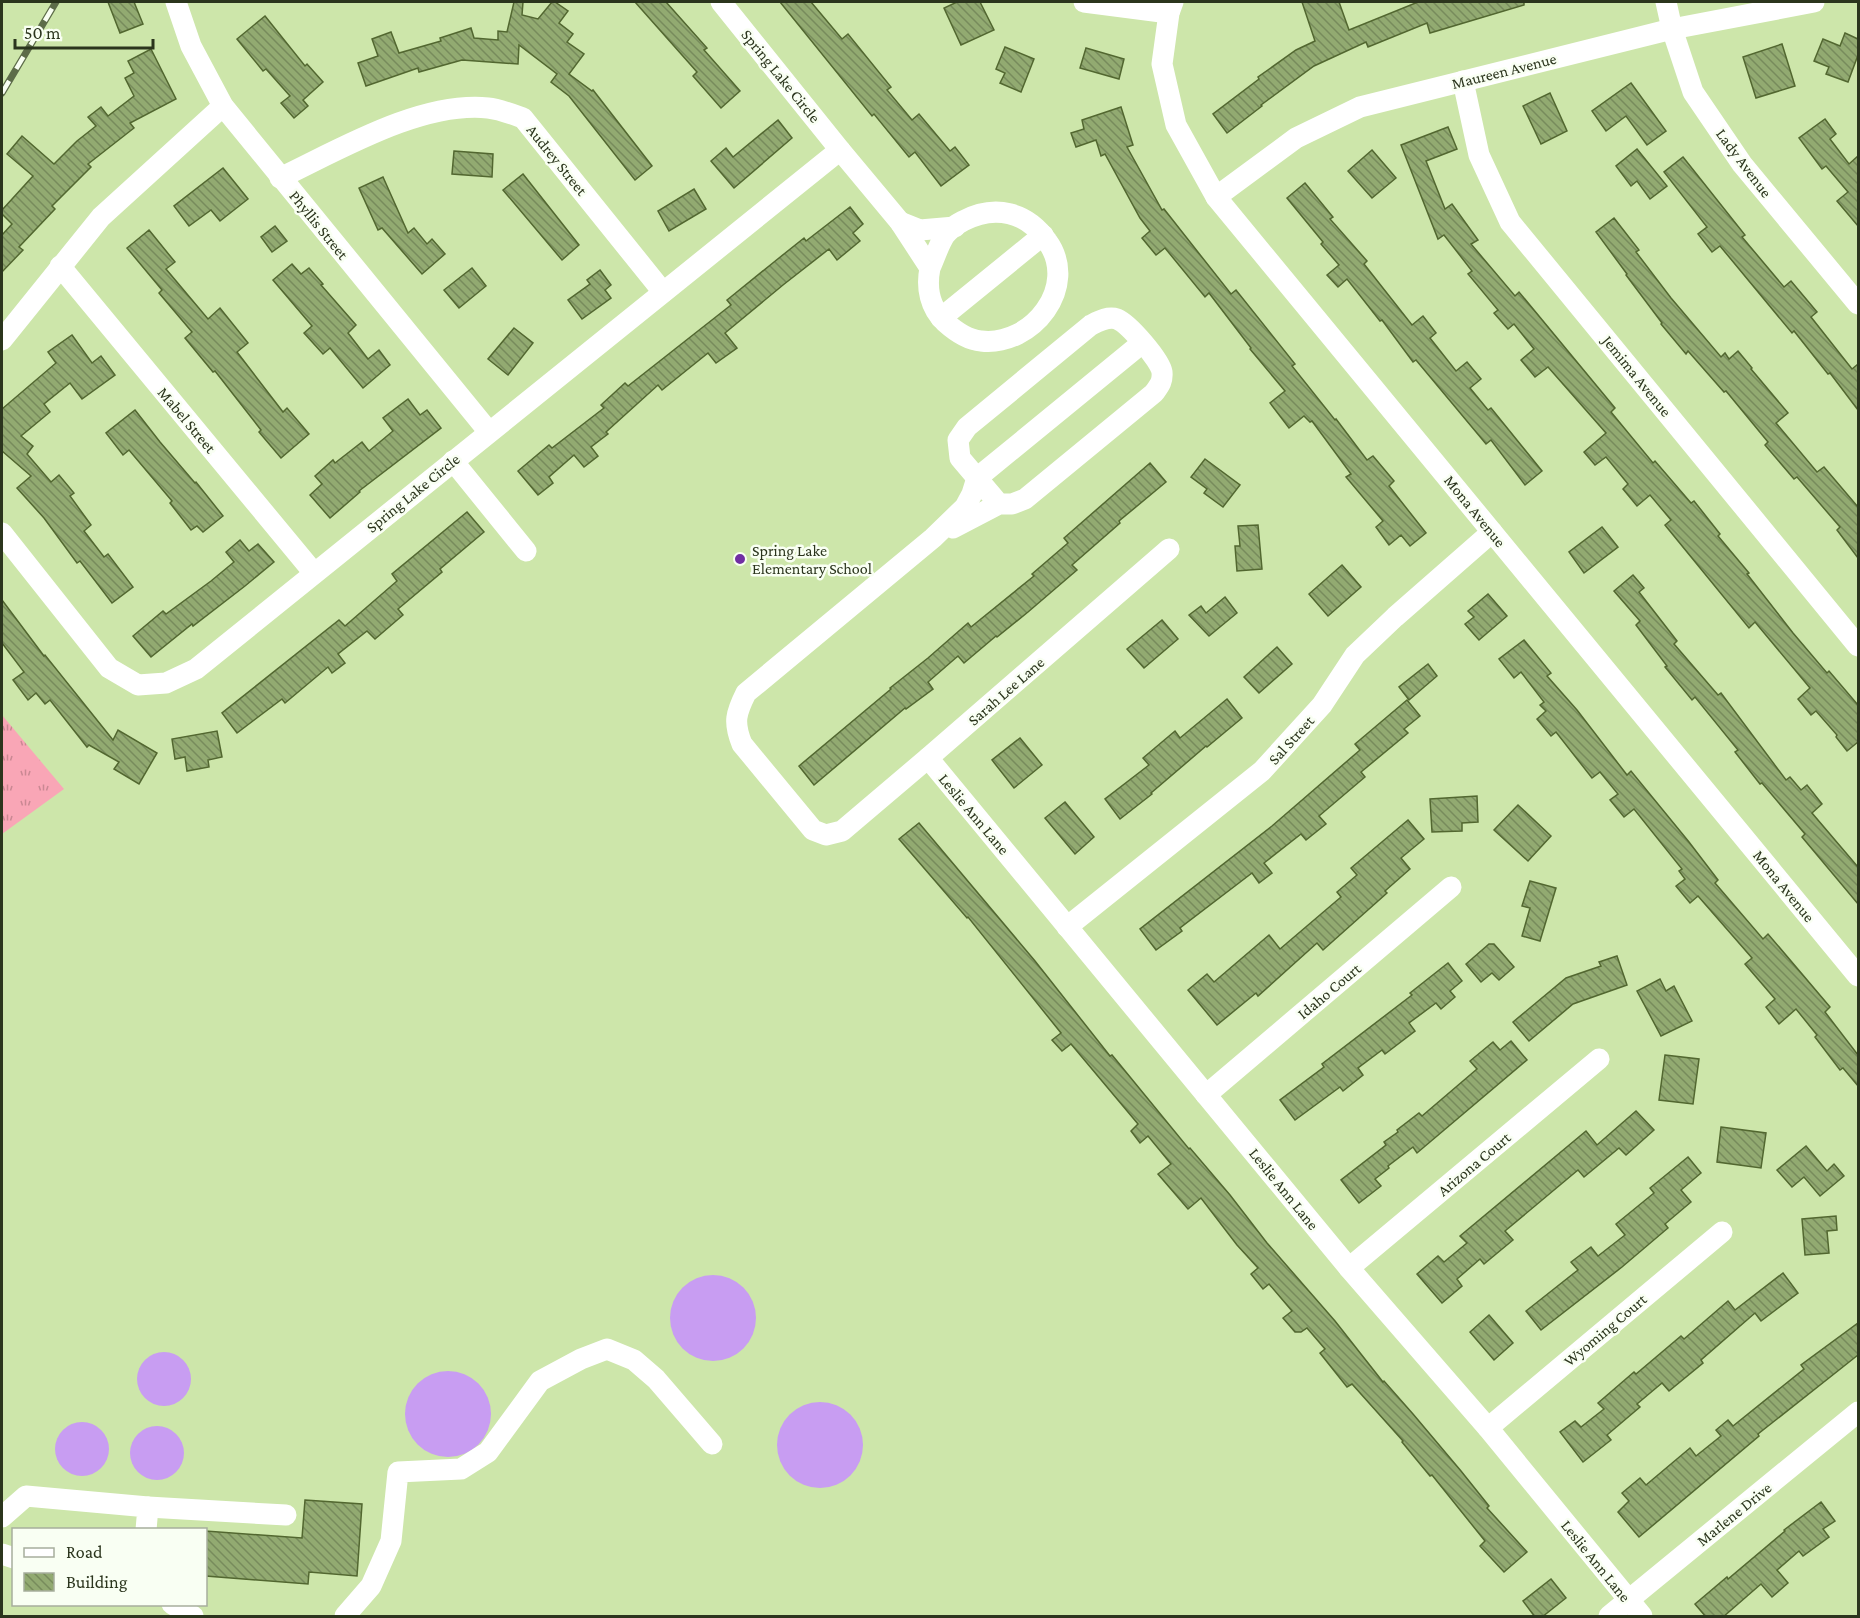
<svg xmlns="http://www.w3.org/2000/svg" width="1860" height="1618" font-family="'Crimson Pro',serif">
	<style>
		.park { fill: url(#park-tufts) }
		.water { fill: #c89df2 }
		.building { fill: url(#building-back-hatch); stroke: #526730; stroke-width: 1.5 }
		.lines { fill: none; stroke-linecap: round; stroke-linejoin: round }
		.minor { stroke: #fff; stroke-width: 21 }
		.rail-casing { stroke: #5d6c49; stroke-width: 7 }
		.rail { stroke: #f9fff3; stroke-width: 4.5; stroke-dasharray: 14; stroke-linecap: butt }
		.poi-dot { fill: #712ea3; stroke: #f9fff3; stroke-width: 2 }
		.labels { text-anchor: middle; dominant-baseline: central; stroke-width: 5; stroke-linejoin: round; paint-order: stroke }
		.street-label { font-size: 16px; fill: #2b351d; stroke: #f9fff3 }
		.poi-label { font-size: 16px; fill: #2b351d; stroke: #f9fff3; text-anchor: start }
	</style>
	<defs>
		<pattern id="park-tufts" width="24" height="20" patternUnits="userSpaceOnUse" patternTransform="scale(1.5)"><rect width="24" height="20" fill="#f9a6b6"/><path d="M3 7l-1-3M5 7V3M7 7l1-3M15 17l-1-3M17 17v-4M19 17l1-3" fill="none" stroke="#ca8893"/></pattern>
		<pattern id="building-back-hatch" width="6" height="6" patternUnits="userSpaceOnUse" patternTransform="scale(1.5)"><rect width="6" height="6" fill="#92aa71"/><path d="M-1 5l2 2M0 0l6 6M5-1l2 2" fill="none" stroke="#778b5c"/></pattern>
	</defs>
	<rect width="100%" height="100%" fill="#cde6aa"/>
	<path class="park" d="M2,715L64,789L2,834Z"/>
	<g class="water">
		<circle cx="713" cy="1318" r="43"/>
		<circle cx="164" cy="1379" r="27"/>
		<circle cx="448" cy="1414" r="43"/>
		<circle cx="820" cy="1445" r="43"/>
		<circle cx="82" cy="1449" r="27"/>
		<circle cx="157" cy="1453" r="27"/>
	</g>
	<g class="building">
		<path d="M108,2H134L143,24L120,33Z"/>
		<path d="M514,2H523L522,15L538,19L552,2H555L568,11L559,23L573,34L567,42L584,54L569,74L592,91L593,90L652,166L635,180L569,96L551,82L557,74L519,45L518,64L462,60L419,72L418,68L366,86L358,63L378,56L372,39L391,32L399,53L441,41L440,38L471,28L474,38L498,40V31L507,32Z"/>
		<path d="M635,2H666L707,48L704,50L740,91L721,108L693,76L697,72Z"/>
		<path d="M780,2H811L842,39L848,34L891,87L887,90L912,120L919,114L950,151L955,147L969,165L941,186L915,152L909,157L874,114L872,116Z"/>
		<path d="M957,2H980L994,30L961,45L944,8Z"/>
		<path d="M1302,2H1339L1349,30L1418,2H1524V5L1430,33L1427,23L1368,47L1366,42L1314,66L1261,105L1262,106L1227,133L1213,114L1259,79L1258,77L1296,50L1315,41Z"/>
		<path d="M265,16L305,66L307,64L323,82L303,100L308,106L294,118L281,103L290,96L266,69L263,71L237,39Z"/>
		<path d="M1845,33L1858,39V55L1848,82L1826,74L1829,67L1814,61L1823,39L1840,46Z"/>
		<path d="M1782,44L1795,86L1756,98L1743,57Z"/>
		<path d="M1005,47L1034,59L1021,92L1000,83L1005,73L996,69Z"/>
		<path d="M1086,48L1124,59L1119,79L1080,68Z"/>
		<path d="M151,49L176,99L130,123L134,128L88,164L91,167L52,206L55,209L19,247L23,250L2,272V235L12,224L2,214V210L33,176L7,154L22,136L54,164L77,141L96,126L88,117L101,107L108,116L134,96L125,78L134,73L128,61Z"/>
		<path d="M1631,83L1666,131L1647,145L1626,116L1606,131L1592,111Z"/>
		<path d="M1550,93L1567,131L1541,144L1523,106Z"/>
		<path d="M1121,107L1133,145L1127,147L1162,210L1164,209L1231,294L1236,290L1295,364L1292,366L1335,420L1336,419L1367,460L1373,456L1394,481L1389,486L1426,533L1410,546L1401,535L1389,545L1376,527L1383,521L1346,477L1351,474L1312,421L1310,422L1304,416L1289,428L1270,403L1285,391L1250,349L1251,348L1209,293L1205,297L1165,248L1156,255L1142,238L1150,231L1140,218L1105,154L1101,156L1096,140L1076,147L1071,133L1084,129L1082,120Z"/>
		<path d="M1825,119L1836,134L1830,139L1849,164L1858,156V226L1837,201L1848,192L1826,166L1822,169L1799,138Z"/>
		<path d="M778,120L792,138L734,188L711,161L726,148L733,157Z"/>
		<path d="M1448,127L1457,149L1426,161L1445,209L1452,204L1478,240L1471,244L1515,296L1519,292L1615,408L1611,412L1653,463L1655,461L1691,503L1694,501L1720,534L1718,536L1749,573L1747,574L1793,633L1827,673L1829,671L1858,705V742L1847,751L1836,737L1837,735L1816,711L1811,715L1798,699L1810,688L1755,622L1749,628L1665,525L1671,520L1650,495L1637,506L1623,489L1628,484L1606,457L1595,465L1584,452L1606,433L1548,367L1535,377L1521,360L1534,349L1514,324L1508,329L1494,313L1498,310L1468,274L1472,271L1444,235L1438,239L1401,145Z"/>
		<path d="M1637,149L1667,186L1650,199L1637,181L1631,186L1616,166Z"/>
		<path d="M1372,150L1396,178L1372,198L1348,171Z"/>
		<path d="M454,151L493,154L492,177L452,174Z"/>
		<path d="M1683,157L1745,235L1742,237L1784,287L1791,281L1817,312L1811,317L1852,369L1858,364V410L1830,373L1828,374L1794,331L1792,333L1720,246L1712,252L1698,234L1707,227L1664,172Z"/>
		<path d="M223,168L248,199L220,221L211,210L189,226L174,206Z"/>
		<path d="M523,174L579,245L562,260L503,190Z"/>
		<path d="M383,177L408,233L414,228L427,244L432,239L445,254L422,274L382,228L378,230L359,188Z"/>
		<path d="M1305,183L1333,217L1330,219L1367,261L1364,264L1412,325L1423,316L1436,333L1430,338L1456,371L1467,362L1481,379L1470,388L1488,410L1491,408L1542,471L1525,485L1491,440L1486,444L1416,360L1413,362L1382,320L1380,321L1347,279L1338,287L1327,275L1339,265L1321,244L1323,242L1287,198Z"/>
		<path d="M694,189L706,209L669,231L658,211Z"/>
		<path d="M850,207L863,224L853,233L860,241L837,260L829,249L783,285L725,333L737,348L716,363L708,353L662,390L658,385L606,432L608,434L591,447L598,456L584,467L574,455L549,477L553,483L538,495L518,471L549,445L552,448L604,408L601,405L625,383L628,386L731,305L727,300L774,262L804,238L806,241Z"/>
		<path d="M1614,218L1639,250L1636,252L1671,298L1721,357L1725,353L1729,359L1738,351L1752,368L1751,369L1788,413L1776,423L1817,472L1824,467L1858,507V558L1837,530L1840,527L1797,477L1794,479L1765,445L1768,442L1726,391L1724,392L1688,351L1686,354L1661,324L1662,323L1626,275L1627,274L1596,232Z"/>
		<path d="M275,226L287,241L272,252L261,237Z"/>
		<path d="M149,230L175,262L166,269L208,319L220,308L248,343L237,352L283,412L287,408L309,434L281,458L259,432L261,430L215,371L213,372L185,338L192,332L159,293L162,290L127,248Z"/>
		<path d="M292,264L301,274L309,268L323,284L321,285L356,325L348,333L368,359L379,350L390,365L363,388L330,348L323,354L304,333L312,326L273,280Z"/>
		<path d="M472,268L486,286L459,308L444,290Z"/>
		<path d="M600,270L611,285L605,290L611,298L582,319L568,300L590,284L587,280Z"/>
		<path d="M514,328L533,343L508,375L488,359Z"/>
		<path d="M72,335L92,363L101,356L115,375L82,399L70,383L44,404L50,412L21,436L33,446L27,454L51,482L59,475L74,493L70,496L91,525L84,531L104,557L108,554L133,587L112,603L80,561L77,563L44,518L17,488L31,476L2,451V409L56,363L48,352Z"/>
		<path d="M408,399L420,415L427,410L441,428L359,491L360,492L330,518L310,495L322,484L315,476L333,460L335,463L362,442L369,451L393,431L383,418Z"/>
		<path d="M135,410L160,442L195,483L196,482L223,516L203,532L197,526L191,530L170,503L172,501L129,450L123,455L106,433Z"/>
		<path d="M1205,459L1240,485L1223,507L1204,493L1207,489L1191,477Z"/>
		<path d="M1150,463L1166,482L1119,521L1120,523L1072,565L1077,570L1028,612L997,637L996,636L964,663L958,656L928,682L933,689L906,709L905,708L814,785L799,766L891,689L890,688L928,658L968,623L971,627L1034,576L1032,574L1068,543L1064,538Z"/>
		<path d="M467,512L484,532L440,569L442,572L398,609L403,615L375,639L367,631L338,654L345,663L332,673L328,667L285,703L282,699L237,733L222,713L339,620L345,626L397,581L392,574Z"/>
		<path d="M1258,525L1262,569L1237,571L1235,546H1240L1238,526Z"/>
		<path d="M1602,527L1618,547L1584,573L1569,552Z"/>
		<path d="M240,540L249,551L258,544L274,562L245,586L193,626L192,624L151,657L133,636L163,611L166,614L211,581L234,562L226,552Z"/>
		<path d="M1342,565L1361,587L1328,616L1309,594Z"/>
		<path d="M1633,575L1644,588L1639,592L1677,641L1674,644L1718,695L1721,693L1786,780L1790,777L1801,790L1807,785L1822,804L1812,813L1858,867V904L1802,837L1805,834L1762,783L1760,784L1735,752L1738,750L1695,697L1692,700L1665,667L1667,666L1636,625L1640,621L1614,591Z"/>
		<path d="M1488,594L1507,616L1479,640L1465,624L1474,617L1468,611Z"/>
		<path d="M1225,597L1237,613L1209,636L1189,615L1201,606L1206,613Z"/>
		<path d="M2,600L44,656L45,655L113,740L118,730L157,753L139,784L114,769L119,762L89,745L87,747L50,700L45,704L36,693L28,700L13,680L24,672L2,643Z"/>
		<path d="M1162,620L1178,639L1144,668L1127,649Z"/>
		<path d="M1524,640L1551,673L1547,676L1577,710L1627,775L1631,771L1689,842L1718,880L1715,883L1763,939L1768,934L1830,1007L1825,1012L1858,1055V1086L1843,1068L1840,1070L1815,1037L1817,1035L1796,1009L1779,1024L1766,1007L1775,999L1745,964L1752,958L1698,896L1690,903L1676,886L1685,879L1679,871L1682,869L1634,809L1624,817L1610,800L1618,794L1600,772L1592,778L1556,732L1551,736L1537,719L1546,711L1540,705L1544,702L1521,672L1514,678L1499,659Z"/>
		<path d="M1277,647L1292,664L1259,693L1244,677Z"/>
		<path d="M1428,664L1437,676L1409,700L1399,687Z"/>
		<path d="M1227,699L1242,718L1207,747L1206,746L1151,793L1152,794L1120,819L1105,799L1149,765L1143,758L1175,731L1180,738Z"/>
		<path d="M1407,700L1420,716L1404,729L1408,733L1361,772L1365,777L1319,816L1326,824L1306,840L1301,834L1264,863L1272,873L1259,883L1252,873L1180,928L1182,931L1156,950L1140,929L1272,826L1360,750L1355,744Z"/>
		<path d="M217,731L222,757L208,760L209,767L187,771L185,757L175,759L172,739Z"/>
		<path d="M1020,738L1042,765L1014,788L992,760Z"/>
		<path d="M1477,796L1478,822L1462,823V831L1432,832L1430,799Z"/>
		<path d="M1065,802L1094,837L1075,854L1045,818Z"/>
		<path d="M1518,805L1551,836L1528,861L1494,830Z"/>
		<path d="M1408,820L1424,839L1401,858L1410,869L1385,891L1387,893L1323,950L1317,943L1258,996L1256,993L1217,1025L1188,990L1207,974L1214,982L1269,935L1280,949L1341,897L1337,892L1357,875L1351,868Z"/>
		<path d="M919,823L1035,961L1110,1056L1112,1055L1189,1149L1190,1148L1230,1195L1267,1243L1335,1321L1383,1382L1384,1381L1413,1414L1461,1471L1489,1506L1487,1508L1527,1552L1504,1572L1480,1546L1485,1541L1432,1475L1430,1476L1402,1442L1403,1441L1352,1384L1347,1387L1320,1353L1325,1349L1307,1328L1301,1332H1295L1283,1318L1292,1311L1269,1284L1263,1289L1251,1274L1258,1268L1237,1245L1201,1198L1188,1209L1158,1174L1171,1164L1148,1136L1140,1143L1131,1131L1138,1124L1071,1044L1062,1051L1052,1040L1061,1033L968,917L967,918L899,839Z"/>
		<path d="M1530,881L1556,888L1540,941L1522,936L1530,908L1522,906Z"/>
		<path d="M1489,944H1494L1514,967L1499,980L1492,973L1481,982L1466,964Z"/>
		<path d="M1617,956L1627,985L1573,1004L1529,1041L1513,1022L1566,978L1601,966L1599,962Z"/>
		<path d="M1448,963L1462,981L1450,991L1455,997L1441,1009L1436,1003L1409,1023L1415,1031L1385,1054L1382,1050L1358,1068L1363,1075L1343,1091L1340,1087L1295,1120L1280,1100L1324,1067L1322,1064L1412,995L1410,993Z"/>
		<path d="M1660,979L1666,991L1674,986L1692,1021L1661,1036L1637,991Z"/>
		<path d="M1511,1041L1527,1060L1417,1153L1413,1147L1388,1166L1389,1168L1375,1179L1381,1186L1359,1203L1341,1180L1386,1145L1384,1142L1398,1132L1397,1130L1419,1113L1422,1116L1477,1069L1470,1061L1493,1042L1500,1050Z"/>
		<path d="M1665,1055L1699,1059L1693,1104L1659,1100Z"/>
		<path d="M1636,1111L1654,1130L1626,1155L1619,1148L1584,1177L1578,1170L1505,1231L1513,1240L1484,1264L1480,1259L1457,1279L1462,1286L1442,1303L1417,1274L1438,1256L1444,1262L1467,1243L1460,1236L1586,1131L1597,1145Z"/>
		<path d="M1721,1127L1766,1133L1761,1168L1717,1162Z"/>
		<path d="M1806,1146L1827,1171L1834,1164L1844,1176L1820,1196L1804,1177L1792,1187L1777,1170Z"/>
		<path d="M1688,1157L1701,1173L1681,1190L1691,1202L1665,1224L1668,1228L1622,1267L1541,1330L1526,1311L1578,1270L1571,1262L1591,1247L1598,1256L1625,1235L1616,1224L1654,1193L1650,1188Z"/>
		<path d="M1836,1216L1837,1230L1827,1231L1829,1253L1805,1255L1802,1219Z"/>
		<path d="M1783,1273L1798,1293L1761,1321L1755,1313L1701,1360L1703,1363L1669,1391L1662,1383L1637,1404L1640,1407L1607,1435L1611,1440L1583,1462L1560,1432L1575,1421L1581,1427L1604,1409L1598,1403L1634,1372L1636,1374L1681,1336L1684,1339L1728,1301L1735,1310Z"/>
		<path d="M1489,1315L1513,1343L1494,1360L1470,1332Z"/>
		<path d="M1858,1323V1355L1758,1434L1759,1436L1639,1537L1618,1512L1629,1501L1622,1493L1640,1478L1646,1485L1690,1448L1696,1456L1721,1436L1716,1430L1728,1420L1733,1426L1804,1369L1801,1365Z"/>
		<path d="M305,1500L362,1504L357,1576L309,1572L308,1584L206,1576V1531L302,1538Z"/>
		<path d="M1821,1502L1835,1521L1823,1529L1829,1537L1803,1556L1799,1551L1777,1570L1788,1583L1772,1597L1761,1584L1723,1617H1706L1695,1604L1727,1577L1728,1579L1785,1531L1784,1530Z"/>
		<path d="M1551,1579L1566,1598L1542,1617H1535L1523,1601Z"/>
	</g>
	<g class="lines">
		<g class="minor">
			<path d="M176,2L191,46L223,106L489,432"/>
			<path d="M721,2L840,150L900,222L930,268C926,288 930,308 945,322C955,331 968,340 981,341C1032,347 1080,286 1047,241C1027,212 995,204 963,221C957,224 950,229 945,235C939,244 935,257 930,268"/>
			<path d="M1084,2L1169,13"/>
			<path d="M1173,2L1169,13L1162,64L1176,125L1216,197L1858,976"/>
			<path d="M1666,2L1672,29L1693,92L1742,164L1858,304"/>
			<path d="M1463,81L1479,155L1510,222L1858,646"/>
			<path d="M280,178C339,150 421,101 488,108C499,109 512,114 523,118L663,292"/>
			<path d="M1216,197L1296,138L1360,107L1672,29L1814,2"/>
			<path d="M900,222L920,230L955,227"/>
			<path d="M60,266L314,573"/>
			<path d="M941,318L1043,235"/>
			<path d="M2,340L101,217L223,106"/>
			<path d="M1142,343L977,478L972,494L965,507L933,538L746,693C736,713 733,722 742,744L813,830L826,835L842,831L928,758L1169,549"/>
			<path d="M453,461L526,551"/>
			<path d="M953,528L999,504H1012L1025,499L1154,393C1159,386 1163,382 1162,372C1160,360 1129,324 1117,319C1108,316 1099,321 1091,325L967,427L958,440L960,458L999,504"/>
			<path d="M2,533L109,668L138,685L166,683L196,669L840,150"/>
			<path d="M928,758L1349,1268L1488,1428L1642,1616"/>
			<path d="M1067,927L1262,771L1322,705L1355,655L1395,617L1492,532"/>
			<path d="M1206,1095L1451,887"/>
			<path d="M1349,1268L1599,1059"/>
			<path d="M1488,1428L1722,1232"/>
			<path d="M148,1507L286,1515"/>
			<path d="M2,1517L26,1496L148,1507L146,1530"/>
			<path d="M2,1554L14,1558"/>
			<path d="M172,1604L193,1616"/>
			<path d="M345,1616L371,1586L391,1541L398,1472L461,1469L488,1452L540,1381L581,1359L607,1349L634,1360L656,1379L712,1444"/>
			<path d="M1609,1616L1858,1412"/>
		</g>
		<defs>
			<path id="rail" d="M2,93L56,2"/>
		</defs>
		<use href="#rail" class="rail-casing"/>
		<use href="#rail" class="rail"/>
	</g>
	<circle class="poi-dot" cx="740" cy="559" r="6"/>
	<g class="labels">
		<g class="street-label">
			<text transform="translate(1504 71) rotate(-14)">Maureen Avenue</text>
			<text transform="translate(781 76) rotate(51)">Spring Lake Circle</text>
			<text transform="translate(557 160) rotate(51)">Audrey Street</text>
			<text transform="translate(1744 163) rotate(53)">Lady Avenue</text>
			<text transform="translate(319 225) rotate(51)">Phyllis Street</text>
			<text transform="translate(1637 376) rotate(51)">Jemima Avenue</text>
			<text transform="translate(187 420) rotate(50)">Mabel Street</text>
			<text transform="translate(413 493) rotate(-39)">Spring Lake Circle</text>
			<text transform="translate(1475 511) rotate(51)">Mona Avenue</text>
			<text transform="translate(1006 691) rotate(-41)">Sarah Lee Lane</text>
			<text transform="translate(1291 740) rotate(-48)">Sal Street</text>
			<text transform="translate(974 814) rotate(50)">Leslie Ann Lane</text>
			<text transform="translate(1784 886) rotate(51)">Mona Avenue</text>
			<text transform="translate(1329 991) rotate(-40)">Idaho Court</text>
			<text transform="translate(1474 1164) rotate(-40)">Arizona Court</text>
			<text transform="translate(1284 1189) rotate(51)">Leslie Ann Lane</text>
			<text transform="translate(1605 1330) rotate(-40)">Wyoming Court</text>
			<text transform="translate(1734 1514) rotate(-39)">Marlene Drive</text>
			<text transform="translate(1596 1561) rotate(51)">Leslie Ann Lane</text>
		</g>
		<g class="poi-label">
			<text x="752" y="550">Spring Lake<tspan x="752" dy="18">Elementary School</tspan></text>
		</g>
	</g>
	<rect width="1860" height="1618" fill="none" stroke="#2b351d" stroke-width="6"/>
	<rect x="12" y="1528" width="195" height="78" fill="#f9fff3" stroke="#a7ae9d" stroke-width="1.5"/>
	<rect x="24" y="1548" width="30" height="9" fill="#ffffff" stroke="#a7ae9d" stroke-width="1.5"/>
	<text x="66" y="1558" font-size="18" fill="#2b351d">Road</text>
	<rect x="24" y="1573" width="30" height="18" fill="url(#building-back-hatch)" stroke="#a7ae9d" stroke-width="1.5"/>
	<text x="66" y="1588" font-size="18" fill="#2b351d">Building</text>
	<path d="M15 39v9h138v-9" fill="none" stroke="#2b351d" stroke-width="3"/>
	<text x="24" y="39" font-size="18" fill="#2b351d" stroke="#f9fff3" stroke-width="4.5" paint-order="stroke">50 m</text>
</svg>
